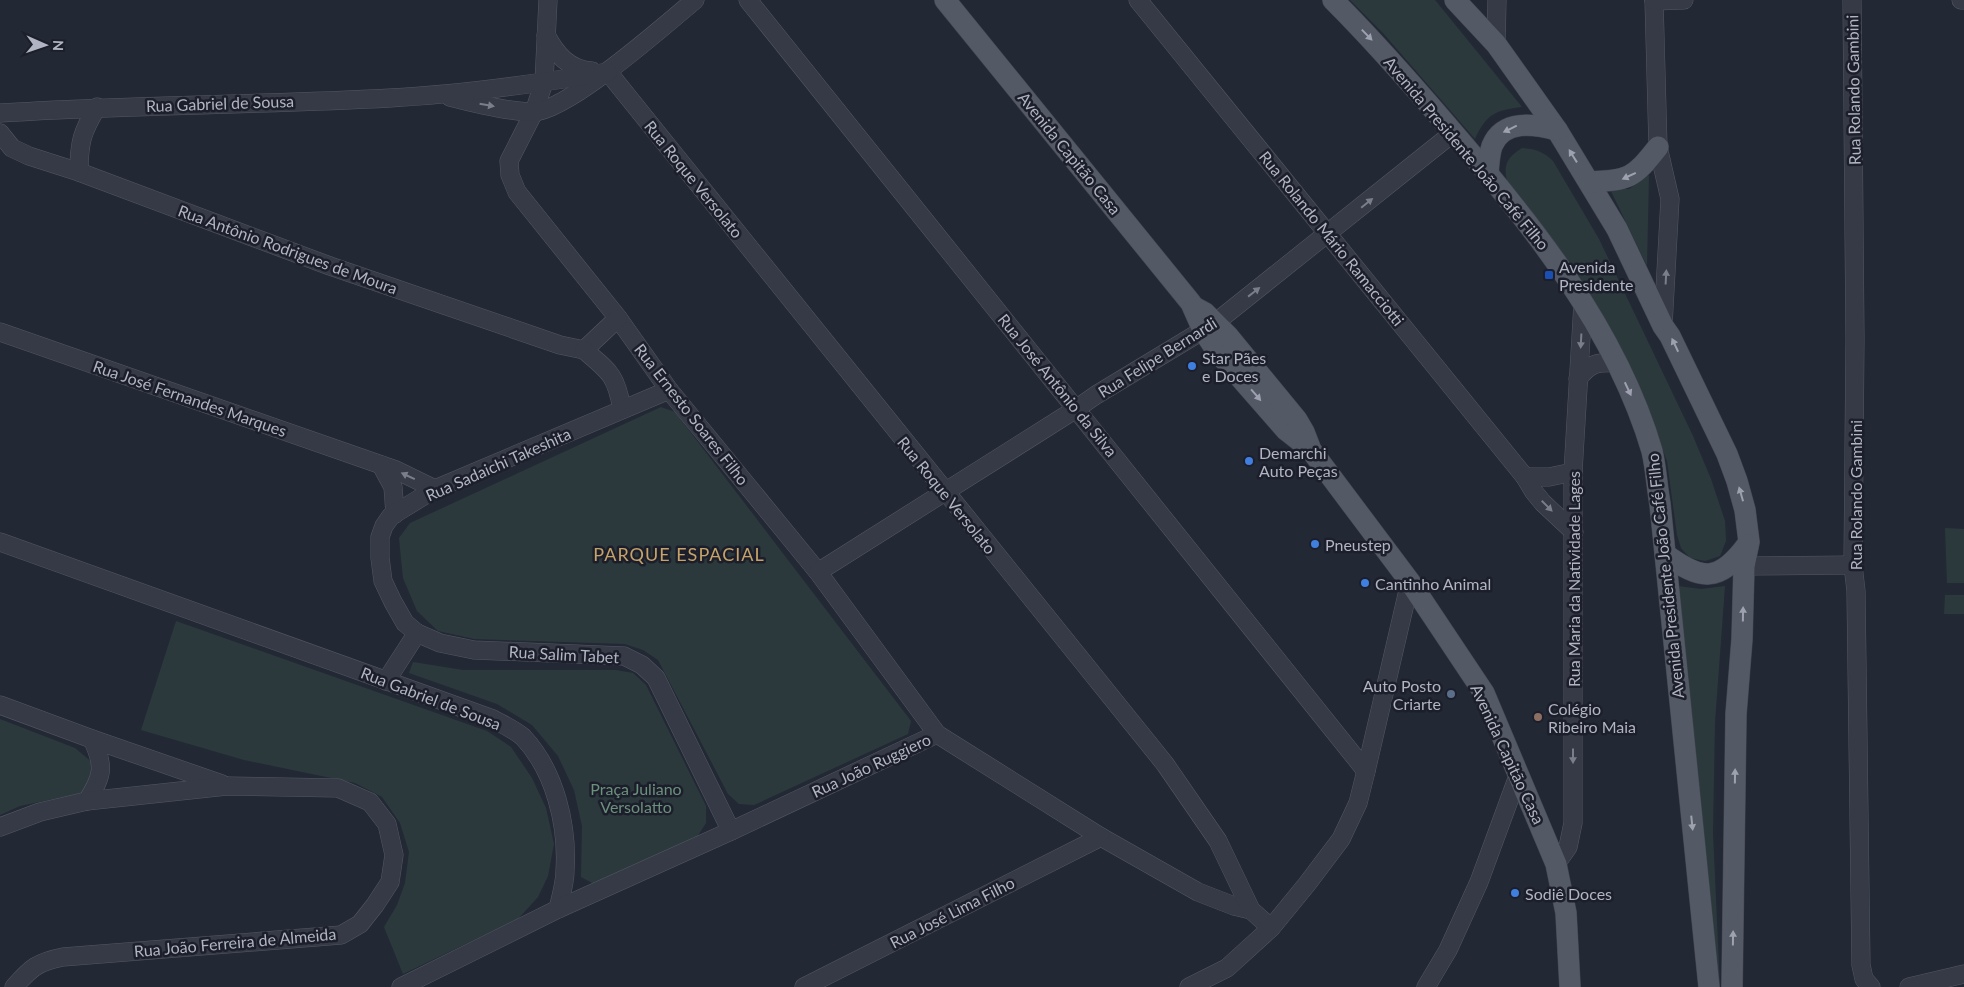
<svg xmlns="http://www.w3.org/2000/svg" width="1964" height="987" font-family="Lato,sans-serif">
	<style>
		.green { fill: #2b393c }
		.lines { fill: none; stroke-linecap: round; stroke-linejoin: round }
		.minor-casing { stroke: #545764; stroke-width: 19 }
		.major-casing { stroke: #40434f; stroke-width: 22 }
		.minor { stroke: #363a46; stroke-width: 18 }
		.major { stroke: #545966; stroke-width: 21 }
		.oneway { fill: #9ea2b0 }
		.oneway2 { fill: #7a7d8a }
		.transit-dot { fill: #1a4fb4; stroke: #1c1f2b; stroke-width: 2 }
		.shop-dot { fill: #3f7fe0; stroke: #1c1f2b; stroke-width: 2 }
		.service-dot { fill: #5c6f8a; stroke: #1c1f2b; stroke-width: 2 }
		.education-dot { fill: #8d6e63; stroke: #1c1f2b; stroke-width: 2 }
		.labels { text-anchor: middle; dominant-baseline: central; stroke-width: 5; stroke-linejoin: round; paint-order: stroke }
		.street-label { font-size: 16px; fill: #b1b4c2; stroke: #1c1f2b }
		.poi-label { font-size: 16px; fill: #b1b4c2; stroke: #1c1f2b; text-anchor: start }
		.park-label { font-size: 16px; fill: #6b907b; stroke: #1c1f2b }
		.neighbourhood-label { font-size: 18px; letter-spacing: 1px; fill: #c5a369; stroke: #1c1f2b }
	</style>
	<rect width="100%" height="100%" fill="#232835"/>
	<g class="green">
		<path d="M1350,0H1435L1522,107C1496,110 1486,114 1475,139L1383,33Z"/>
		<path d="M1522,148C1535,149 1543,151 1553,161L1599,239L1693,436L1711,479L1725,521L1726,541L1720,556L1705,561L1690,558L1681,548L1677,535L1667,461L1635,378L1508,185C1503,166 1505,159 1522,148Z"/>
		<path d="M1649,175L1647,266L1610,189H1629Z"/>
		<path d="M661,407L675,412L911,721L908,734L754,805L739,804L728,794L658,660L643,650L625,644L474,639L438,631L417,611L403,578L399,538L410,523Z"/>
		<path d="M1945,528L1964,529V583H1947Z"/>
		<path d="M1678,586L1701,589L1725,586L1715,722L1713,833L1720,987H1711Z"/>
		<path d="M1945,595H1964V614H1944Z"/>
		<path d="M176,621L487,731L511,747L532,778L546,808L554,844L548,876L538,897L518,919L403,974L384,927L397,905L405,883L409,852L400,823L382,797L355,783L244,760L141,730Z"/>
		<path d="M413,662L463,670H616L633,673L646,685L706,806V823L697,837L594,884L581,877L582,826L574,790L558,756L532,725L497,704L409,673Z"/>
		<path d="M0,719L75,748L94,764L93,783L82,793L20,806L0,815Z"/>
	</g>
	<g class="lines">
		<defs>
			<g id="minor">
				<path d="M548,0L544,82L534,112L509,161L510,175L517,192L618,318L669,390L818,572L937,734L1101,837L1198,892L1234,906L1251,910"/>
				<path d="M748,0L1366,771"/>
				<path d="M1138,0L1525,477L1534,492L1543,503L1574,532"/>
				<path d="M1654,0L1658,147L1670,199L1663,326"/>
				<path d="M1852,0L1855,339L1853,565L1856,591L1861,965L1864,979L1871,987"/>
				<path d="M1961,0H1964"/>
				<path d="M1654,1L1684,0"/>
				<path d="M546,35C556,54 569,70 592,71"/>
				<path d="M1496,44L1497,0"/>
				<path d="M608,72L1165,764L1218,841L1251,910L1271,928"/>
				<path d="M450,97C473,103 510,112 533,112C568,111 665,25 695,0"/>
				<path d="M0,113C130,105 260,105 390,98C463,94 535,84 608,72"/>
				<path d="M0,133L12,148L29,156L79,172L330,266L560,345L584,350L618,318"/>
				<path d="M79,172C79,142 82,132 97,107"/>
				<path d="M0,332L396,470L435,489"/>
				<path d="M584,350C610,372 616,375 622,409"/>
				<path d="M1578,379C1590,363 1597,362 1616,363"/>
				<path d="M381,465L393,487L395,514"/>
				<path d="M1525,477H1549L1573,472"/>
				<path d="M0,542L493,719C502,724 515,730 523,737C555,771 568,825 565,871C565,883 561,896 558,909"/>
				<path d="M1744,566L1853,565"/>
				<path d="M818,572L1076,409L1096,395L1215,323L1453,133"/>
				<path d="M417,633L440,643L474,650L624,656L642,665L656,678L731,831"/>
				<path d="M386,681L417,633L405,623L393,602L383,581L380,558V537L384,526L391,516L435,489L669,390"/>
				<path d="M0,705L92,739L222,784"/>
				<path d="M87,801C103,776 105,766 92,739"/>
				<path d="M0,827L40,812L87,801L227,786L338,788L370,802L387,824L394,855L390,882L375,905L360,924L341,935L63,957C37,962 31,968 14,987"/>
				<path d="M1556,864L1568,847L1573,823V472L1583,303"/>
				<path d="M401,987L558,909L731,831L937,734"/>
				<path d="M804,987L1101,837"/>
				<path d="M1189,987L1227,968L1271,928L1307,884L1341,839L1358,803L1366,771L1410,582"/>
				<path d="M1426,987L1448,950L1479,882L1518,776"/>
				<path d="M1909,987L1964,974"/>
			</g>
			<g id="major">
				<path d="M945,0L1191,303L1203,330L1216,350L1286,430L1309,448"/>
				<path d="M1333,0C1372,39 1409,81 1445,123C1528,219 1616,328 1652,451C1656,468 1657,487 1660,504L1709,987"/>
				<path d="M1455,0L1496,44L1557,130L1617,229L1663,326L1670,336L1727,454L1737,481L1745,510L1749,542L1744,566L1742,639L1736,714L1732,987"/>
				<path d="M1488,173C1489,164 1489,155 1492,146C1503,119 1534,124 1557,130"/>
				<path d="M1589,182C1629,180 1633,179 1658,147"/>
				<path d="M1194,307L1205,313L1228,336L1297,420L1304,432L1311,450L1410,582L1484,693L1556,864L1566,913L1570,987"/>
				<path d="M1665,554C1701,581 1719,583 1747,545"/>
			</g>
		</defs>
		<use href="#minor" class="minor-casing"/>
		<use href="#major" class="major-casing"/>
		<use href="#minor" class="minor"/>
		<use href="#major" class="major"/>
	</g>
	<defs><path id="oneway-solid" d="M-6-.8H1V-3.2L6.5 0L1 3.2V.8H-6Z" transform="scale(1.25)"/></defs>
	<g class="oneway">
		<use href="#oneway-solid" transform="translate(1367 35) rotate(46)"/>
		<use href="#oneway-solid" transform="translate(1510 129) rotate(154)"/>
		<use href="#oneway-solid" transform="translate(1573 156) rotate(-122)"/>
		<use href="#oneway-solid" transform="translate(1629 176) rotate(155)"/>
		<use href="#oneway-solid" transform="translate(1675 345) rotate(-115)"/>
		<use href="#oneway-solid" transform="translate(1628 389) rotate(65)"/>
		<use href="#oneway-solid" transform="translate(1256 395) rotate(49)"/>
		<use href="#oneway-solid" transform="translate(1741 494) rotate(-106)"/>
		<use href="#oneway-solid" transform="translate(1743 614) rotate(-89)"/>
		<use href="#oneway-solid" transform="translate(1735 776) rotate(-89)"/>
		<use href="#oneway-solid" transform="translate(1692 823) rotate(84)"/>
		<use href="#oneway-solid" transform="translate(1733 938) rotate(-89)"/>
	</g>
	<g class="oneway2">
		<use href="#oneway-solid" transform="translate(487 105) rotate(10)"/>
		<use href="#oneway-solid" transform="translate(1367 203) rotate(-39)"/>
		<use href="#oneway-solid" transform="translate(1666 277) rotate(-87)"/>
		<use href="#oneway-solid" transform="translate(1254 292) rotate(-38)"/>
		<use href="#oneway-solid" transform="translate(1581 341) rotate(93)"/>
		<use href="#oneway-solid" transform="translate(408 476) rotate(-155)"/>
		<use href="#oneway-solid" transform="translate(1547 506) rotate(45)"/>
		<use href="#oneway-solid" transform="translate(1573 756) rotate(90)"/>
	</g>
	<rect class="transit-dot" x="1544" y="270" width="10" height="10" rx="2.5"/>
	<g class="shop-dot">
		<circle cx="1192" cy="366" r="5"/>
		<circle cx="1249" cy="461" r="5"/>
		<circle cx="1315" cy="544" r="5"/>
		<circle cx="1365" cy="583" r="5"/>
		<circle cx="1515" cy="893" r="5"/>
	</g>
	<circle class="service-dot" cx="1451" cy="694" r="5"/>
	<circle class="education-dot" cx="1538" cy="717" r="5"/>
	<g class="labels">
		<g class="street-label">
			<text transform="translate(1853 90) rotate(-91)">Rua Rolando Gambini</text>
			<text transform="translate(220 103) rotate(-2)">Rua Gabriel de Sousa</text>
			<text transform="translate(1070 153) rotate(51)">Avenida Capitão Casa</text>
			<text transform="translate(1467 153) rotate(50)">Avenida Presidente João Café Filho</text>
			<text transform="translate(694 179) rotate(51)">Rua Roque Versolato</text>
			<text transform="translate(1332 238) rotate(51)">Rua Rolando Mário Ramacciotti</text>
			<text transform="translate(288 249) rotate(20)">Rua Antônio Rodrigues de Moura</text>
			<text transform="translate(1157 357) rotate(-32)">Rua Felipe Bernardi</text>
			<text transform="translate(1058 385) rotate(51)">Rua José Antônio da Silva</text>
			<text transform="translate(190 398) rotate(19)">Rua José Fernandes Marques</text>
			<text transform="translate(692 414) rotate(52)">Rua Ernesto Soares Filho</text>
			<text transform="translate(498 464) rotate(-24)">Rua Sadaichi Takeshita</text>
			<text transform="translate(947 495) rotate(51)">Rua Roque Versolato</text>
			<text transform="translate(1855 495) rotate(-90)">Rua Rolando Gambini</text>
			<text transform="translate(1665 576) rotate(-96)">Avenida Presidente João Café Filho</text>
			<text transform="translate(1573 579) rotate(-90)">Rua Maria da Natividade Lages</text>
			<text transform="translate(564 654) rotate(3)">Rua Salim Tabet</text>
			<text transform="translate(431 698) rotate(21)">Rua Gabriel de Sousa</text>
			<text transform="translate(1508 754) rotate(65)">Avenida Capitão Casa</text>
			<text transform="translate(871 765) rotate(-25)">Rua João Ruggiero</text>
			<text transform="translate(952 912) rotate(-27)">Rua José Lima Filho</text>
			<text transform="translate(235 942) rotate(-5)">Rua João Ferreira de Almeida</text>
		</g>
		<g class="poi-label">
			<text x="1559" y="266">Avenida<tspan x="1559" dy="18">Presidente</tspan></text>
			<text x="1202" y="357">Star Pães<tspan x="1202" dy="18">e Doces</tspan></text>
			<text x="1259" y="452">Demarchi<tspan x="1259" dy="18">Auto Peças</tspan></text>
			<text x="1325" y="544">Pneustep</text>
			<text x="1375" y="583">Cantinho Animal</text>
			<text x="1441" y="685" text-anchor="end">Auto Posto<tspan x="1441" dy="18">Criarte</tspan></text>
			<text x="1548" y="708">Colégio<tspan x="1548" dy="18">Ribeiro Maia</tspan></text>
			<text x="1525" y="893">Sodiê Doces</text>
		</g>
		<g class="park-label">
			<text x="636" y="788">Praça Juliano<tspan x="636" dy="18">Versolatto</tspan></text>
		</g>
		<g class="neighbourhood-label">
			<text x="679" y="554">PARQUE ESPACIAL</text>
		</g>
	</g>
	<g transform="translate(45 45) rotate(92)" stroke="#1c1f2b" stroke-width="4" paint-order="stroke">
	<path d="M0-4L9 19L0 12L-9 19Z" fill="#b1b4c2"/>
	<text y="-8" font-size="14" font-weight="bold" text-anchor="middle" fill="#b1b4c2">N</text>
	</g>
</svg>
